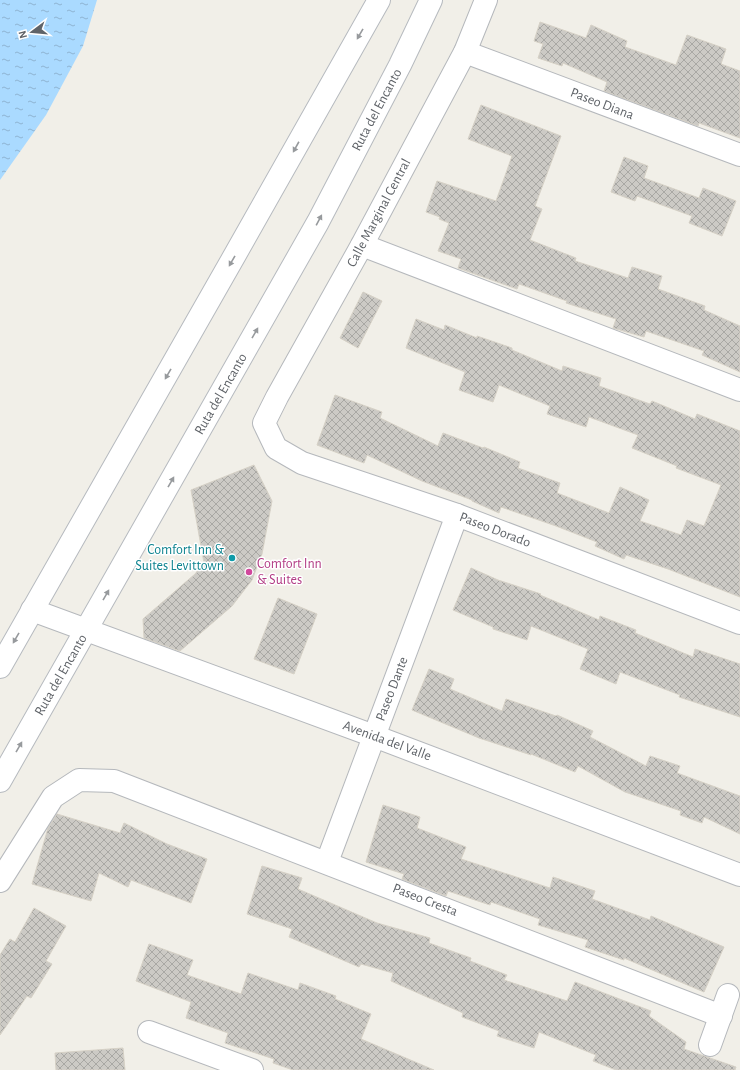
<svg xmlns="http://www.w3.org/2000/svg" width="740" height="1070" font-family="'Alegreya Sans',sans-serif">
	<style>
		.water { fill: url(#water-ripples) }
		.building { fill: url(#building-cross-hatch); stroke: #d6d1c6 }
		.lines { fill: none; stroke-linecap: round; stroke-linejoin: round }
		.street-casing { stroke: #b5b8bc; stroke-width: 24 }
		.secondary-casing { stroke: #b6babf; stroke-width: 24 }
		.street { stroke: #fff; stroke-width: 22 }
		.secondary { stroke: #fff; stroke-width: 22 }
		.oneway { fill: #979a9d }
		.culture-dot { fill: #0f9aa8; stroke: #fff; stroke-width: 1.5 }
		.hotel-dot { fill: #d1479c; stroke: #fff; stroke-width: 1.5 }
		.labels { text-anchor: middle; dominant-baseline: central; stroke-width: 3; stroke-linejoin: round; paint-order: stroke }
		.street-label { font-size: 14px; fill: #5f6368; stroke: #fff }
		.culture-label { font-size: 14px; fill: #0d838f; stroke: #fff; text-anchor: end }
		.hotel-label { font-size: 14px; fill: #b23c85; stroke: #fff; text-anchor: start }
	</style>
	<defs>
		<pattern id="water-ripples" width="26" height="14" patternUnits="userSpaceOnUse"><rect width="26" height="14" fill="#aadaff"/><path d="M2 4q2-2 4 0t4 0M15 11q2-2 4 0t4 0" fill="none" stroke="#8eb4d2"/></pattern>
		<pattern id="building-cross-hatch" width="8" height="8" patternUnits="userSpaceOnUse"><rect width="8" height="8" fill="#cccac5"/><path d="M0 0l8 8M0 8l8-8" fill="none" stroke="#a9a8a4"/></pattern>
	</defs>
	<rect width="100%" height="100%" fill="#f1efe8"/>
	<path class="water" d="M0,0H97L83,46L46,115L0,180Z"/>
	<g class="building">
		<path d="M540,22L586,38L591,25L627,41L625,47L676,65L687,35L726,49L721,64L740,71V138L699,123L698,126L604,91L607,82L563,63L562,66L538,58L543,44L534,41Z"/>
		<path d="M481,105L561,136L535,206L542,209L530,240L576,258L575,261L628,278L632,267L662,276L658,289L705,306L704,310L740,326V372L702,355L704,351L646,331L644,337L613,328L616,319L566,303L567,301L519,284L517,289L458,268L461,259L438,251L449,223L439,219L440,217L426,212L437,181L496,201L512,156L468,139Z"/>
		<path d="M624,157L648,166L644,178L699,198L703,188L736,201L722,236L689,223L692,216L637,196L635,201L611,192Z"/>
		<path d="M363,292L382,301L358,348L340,338Z"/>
		<path d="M416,319L444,330L445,325L477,338V336L512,348V350L562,371L563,366L601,378L599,386L650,404L652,401L695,419L697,414L740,431V597L668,569L626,555L624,559L595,546L597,542L556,526L501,507L499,513L472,501V500L422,481L367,455L364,463L317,445L335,395L382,412L380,418L438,446L443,433L483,448L484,447L520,462L518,468L560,483L557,493L609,513L620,487L649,500L640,521L681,535L687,520L704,526L721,485L676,468L677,466L632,448L638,435L589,417L586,427L547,414L550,406L499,385L493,402L459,390L465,372L406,348Z"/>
		<path d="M254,465L272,501L262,554L252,580L232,606L180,651L144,638L143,619L195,574L204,563L191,490Z"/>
		<path d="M471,568L498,580L541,594L540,595L599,620L600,616L636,630L635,633L693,657L695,649L740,664V717L679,697L680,695L620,672L616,684L580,669L588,649L531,626L527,640L493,629V627L453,610Z"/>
		<path d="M278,598L317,614L294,674L254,659Z"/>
		<path d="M429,669L454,679L450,689L502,711L506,699L556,716L557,715L593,731L590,737L646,766L650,756L680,766L677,773L740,796V834L704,817L702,823L680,815L681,811L625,792L578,766L575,772L531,754V755L479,738L412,710Z"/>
		<path d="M383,805L420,817L417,828L466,847L461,859L550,888L553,877L595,891L592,899L650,920L651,916L724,947L704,992L624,958V960L585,947L588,940L538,925L540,919L491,902L490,905L448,891L446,896L402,879L404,874L366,862Z"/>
		<path d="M57,814L120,833L124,823L167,844L207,859L191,903L131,880L128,887L99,873L91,901L32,884L48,828Z"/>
		<path d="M262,866L302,878L298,889L377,923L430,938L429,943L471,958L470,961L507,975L504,980L567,1001L575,982L651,1011L649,1016L686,1042L684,1049L736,1067L735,1070H616L593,1061L596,1055L539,1032L534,1048L497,1036L499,1031L462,1017L463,1013L391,981L393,973L361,964L359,967L289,937L292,929L247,914Z"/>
		<path d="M34,908L66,926L46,961L52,964L31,998L27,996L0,1035V955L10,939L15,942Z"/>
		<path d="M149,944L193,960L187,975L241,994L248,973L298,990L300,983L336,996L335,999L371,1014L361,1039L434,1070H293L273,1063L274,1059L225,1043L228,1033L186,1018L191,1002L136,981Z"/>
		<path d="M123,1048L125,1070H56L55,1053Z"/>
	</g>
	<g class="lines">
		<defs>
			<g id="street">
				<path d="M486,0L465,52L362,245L277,397L264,423L276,448L302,463L457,515L740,623"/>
				<path d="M465,52L740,155"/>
				<path d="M362,245L740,390"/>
				<path d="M32,610L374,736L740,875"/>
				<path d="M327,862L457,515"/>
				<path d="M0,881L53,797L79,780L114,781L721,1016"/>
				<path d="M149,1032L252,1070"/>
				<path d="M710,1045L728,995"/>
			</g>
			<g id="secondary">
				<path d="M0,667L236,253L379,0"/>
				<path d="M0,781L318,222L400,65L431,0"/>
			</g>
		</defs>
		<use href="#street" class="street-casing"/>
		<use href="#secondary" class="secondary-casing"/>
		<use href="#street" class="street"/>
		<use href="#secondary" class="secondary"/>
	</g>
	<defs><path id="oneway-solid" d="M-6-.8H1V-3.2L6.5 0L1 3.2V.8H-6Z"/></defs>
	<g class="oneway">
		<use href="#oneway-solid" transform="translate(360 34) rotate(120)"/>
		<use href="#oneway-solid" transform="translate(296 147) rotate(119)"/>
		<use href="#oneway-solid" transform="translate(319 220) rotate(-62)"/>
		<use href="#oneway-solid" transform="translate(232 261) rotate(120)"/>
		<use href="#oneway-solid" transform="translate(255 333) rotate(-60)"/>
		<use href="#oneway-solid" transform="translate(168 374) rotate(120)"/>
		<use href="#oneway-solid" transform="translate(171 482) rotate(-60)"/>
		<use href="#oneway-solid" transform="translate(106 595) rotate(-60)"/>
		<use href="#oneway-solid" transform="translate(16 638) rotate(120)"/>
		<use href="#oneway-solid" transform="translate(19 747) rotate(-60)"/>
	</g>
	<circle class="culture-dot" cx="232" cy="558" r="4"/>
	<circle class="hotel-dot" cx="249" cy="572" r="4"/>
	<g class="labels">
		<g class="street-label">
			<text transform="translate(602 104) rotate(21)">Paseo Diana</text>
			<text transform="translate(377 110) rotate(-62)">Ruta del Encanto</text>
			<text transform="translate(379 213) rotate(-62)">Calle Marginal Central</text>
			<text transform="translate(221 394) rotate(-60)">Ruta del Encanto</text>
			<text transform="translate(495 530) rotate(21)">Paseo Dorado</text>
			<text transform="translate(61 675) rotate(-60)">Ruta del Encanto</text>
			<text transform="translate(392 689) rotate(-69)">Paseo Dante</text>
			<text transform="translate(387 741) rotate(20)">Avenida del Valle</text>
			<text transform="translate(425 900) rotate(21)">Paseo Cresta</text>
		</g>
		<g class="culture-label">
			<text x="224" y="550">Comfort Inn &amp;<tspan x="224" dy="16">Suites Levittown</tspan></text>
		</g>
		<g class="hotel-label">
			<text x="257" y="564">Comfort Inn<tspan x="257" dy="16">&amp; Suites</tspan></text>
		</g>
	</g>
	<g transform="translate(32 32) rotate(254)" stroke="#ffffff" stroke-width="3" paint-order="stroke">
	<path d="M0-3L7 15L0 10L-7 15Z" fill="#5f6368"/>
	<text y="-6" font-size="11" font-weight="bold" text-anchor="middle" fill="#5f6368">N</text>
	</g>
</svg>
